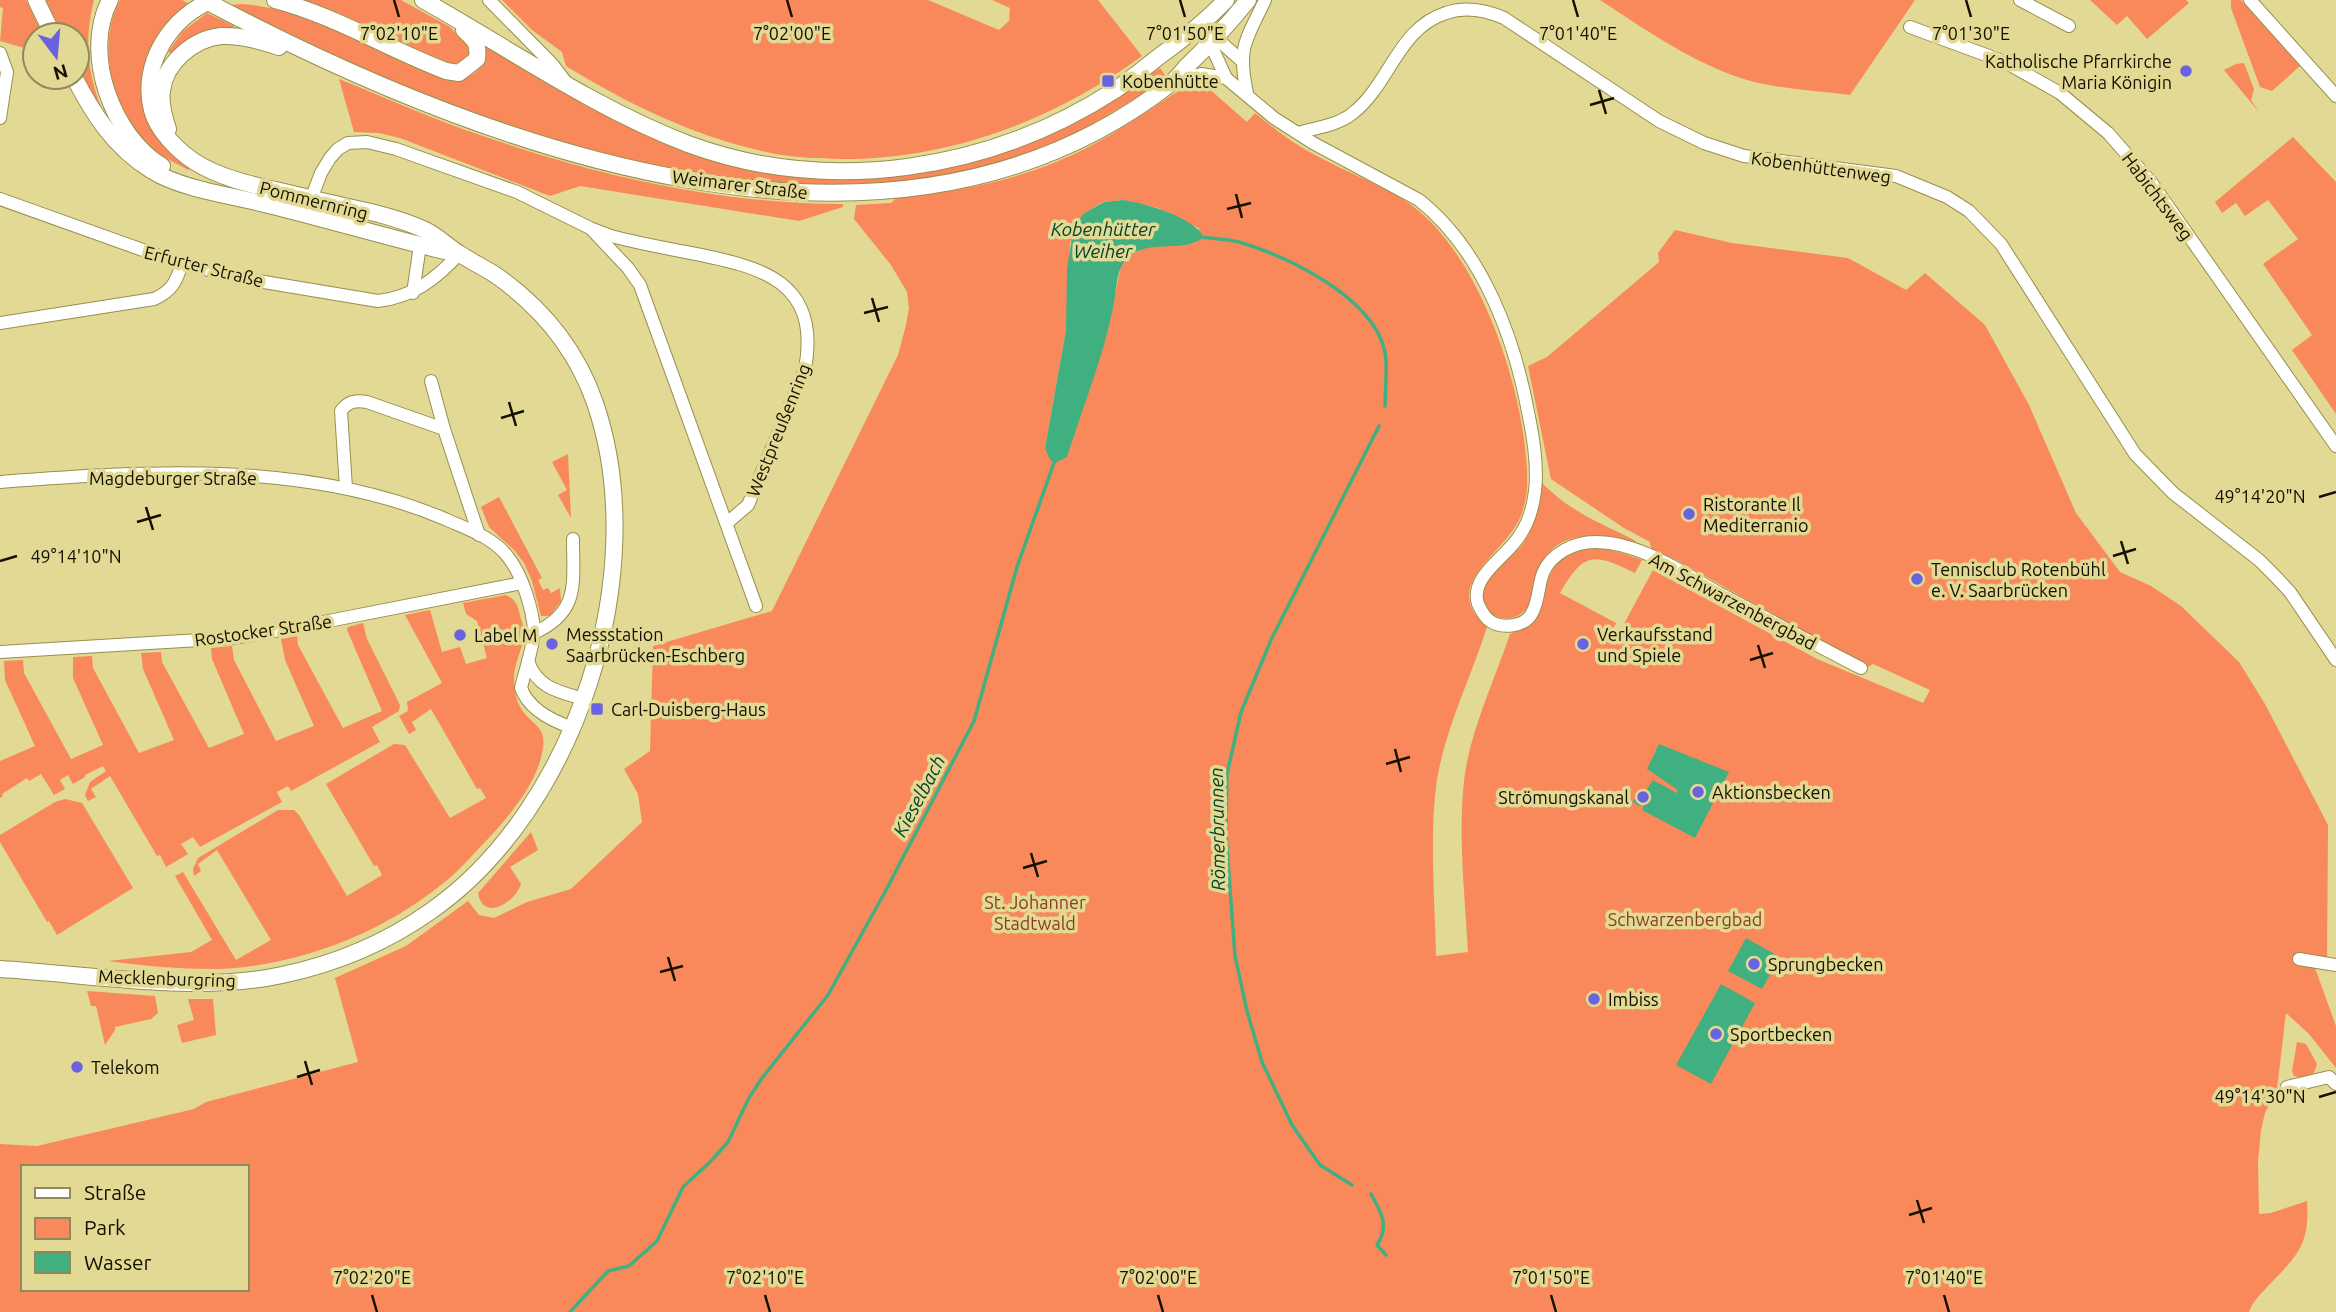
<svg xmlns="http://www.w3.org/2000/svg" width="2336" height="1312" font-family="Ubuntu,sans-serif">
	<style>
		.green { fill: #f9885b; fill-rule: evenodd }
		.water { fill: #41b080 }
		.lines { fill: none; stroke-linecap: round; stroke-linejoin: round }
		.stream { stroke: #41b080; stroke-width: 3.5 }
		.minor-casing { stroke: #988f4d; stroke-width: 14 }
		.tertiary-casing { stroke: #988f4d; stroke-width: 18 }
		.minor { stroke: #fff; stroke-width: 12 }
		.tertiary { stroke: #fff; stroke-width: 16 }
		.ticks { fill: none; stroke: #151100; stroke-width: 2.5 }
		.poi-dot { fill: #6a63dd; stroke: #e2d995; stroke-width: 2.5 }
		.labels { text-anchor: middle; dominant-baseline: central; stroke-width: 7; stroke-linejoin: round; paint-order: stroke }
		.poi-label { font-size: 18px; fill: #151100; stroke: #e2d995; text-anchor: start }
		.street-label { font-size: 18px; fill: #151100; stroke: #e2d995 }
		.park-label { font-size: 18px; fill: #883e1f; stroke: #e2d995 }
		.water-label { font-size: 19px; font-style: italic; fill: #01432b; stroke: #e2d995 }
		.ticks-label { font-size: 18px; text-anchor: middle; fill: #151100; stroke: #e2d995; stroke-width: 7; stroke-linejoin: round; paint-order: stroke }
	</style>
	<rect width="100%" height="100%" fill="#e2d995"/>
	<g class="green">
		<path d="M0,0H26L43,35H35V51L0,41L3,8L0,7Z"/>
		<path d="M44,0H94C84,40 87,73 103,112L95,102L77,66V35H62Z"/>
		<path d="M120,0H182L191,5L171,21L143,98L191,167L188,170C172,161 151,152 139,137C111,102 97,42 120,0Z"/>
		<path d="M303,0H401L450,27L468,45L469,54C462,63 456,65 444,62L347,17Z"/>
		<path d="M502,0H928L999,30L1009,21L1010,8L992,0H1098L1142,56C1054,120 949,160 840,159C819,158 796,158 776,154C700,139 631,106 566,66L562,52L532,30Z"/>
		<path d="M1600,0H1915L1850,95C1811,90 1769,89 1732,75C1684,57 1643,28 1600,0Z"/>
		<path d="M2090,0H2186L2189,3L2147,39L2127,16L2117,25Z"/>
		<path d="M2231,0H2241L2300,66L2272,91L2260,87L2231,8Z"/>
		<path d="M243,4C311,10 374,47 435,76C463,83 488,76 485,43L563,92L605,115L688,151L895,175L1107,102L1160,68L1167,78C1115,111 1064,145 1003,162C810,215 603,165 421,93C355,67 293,34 229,5Z"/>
		<path d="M207,13L234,26V28C209,29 189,35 172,53L168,52L183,31Z"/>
		<path d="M2244,63L2254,89L2251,100L2259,112L2224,70L2236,64Z"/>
		<path d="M339,79C387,98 434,120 483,136C598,176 720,204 843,204V207L799,221L580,186L550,196L400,138L379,133L354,132Z"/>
		<path d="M1191,86L1207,87L1247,122L1255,113C1267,123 1280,133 1293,142C1327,164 1367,178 1402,199C1471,240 1514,363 1524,439C1527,466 1531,492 1520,518C1503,556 1438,585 1487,627C1471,677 1446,727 1437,779C1429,834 1435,900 1436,956L1468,952C1465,896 1458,838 1464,781C1470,730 1494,682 1510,634C1520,630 1531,626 1537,617C1544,606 1544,592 1548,580C1564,535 1609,547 1642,560L1635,573C1594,553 1584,551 1560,593L1616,623L1612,631L1618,635L1653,570L1817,659L1923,703L1930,690L1873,664L1868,667L1678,561L1651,549L1650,542L1624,528L1551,479L1528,366L1547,357L1659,262L1658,253L1675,230L1732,243L1848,258L1906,290L1925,273L1985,325L2029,405L2076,513L2120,572L2151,586L2181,606L2239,662L2265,704L2328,825L2327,959L2315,968L2336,1026V1068L2309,1034L2286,1013L2277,1089L2265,1113L2261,1130L2258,1161L2259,1214L2271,1213L2307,1201C2310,1245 2297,1256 2268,1286C2260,1295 2253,1301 2249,1312H0V1144L37,1146L194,1109L206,1102L358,1062L335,978L406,946L468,901L479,915L494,918L527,902L571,889L642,822L638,794L624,769L650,751L653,646L772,611L898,355L906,325L909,308L907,292L891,265L854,219L856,205L891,203L896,198C968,190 1029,179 1094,144C1111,135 1128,124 1145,113C1161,103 1173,92 1191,86ZM1123,200L1158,208L1200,229L1159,246L1144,248L1130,255L1121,266L1105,340L1067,456L1045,448L1066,330L1070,243L1086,212L1103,202ZM23,1167H247V1289H23Z"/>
		<path d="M2293,137L2336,182V414L2292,350L2312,335L2263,264L2298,239L2268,200L2245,216L2236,203L2222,213L2215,202Z"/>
		<path d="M568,454L571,518L558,495L567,490L552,462Z"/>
		<path d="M1542,483C1572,513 1599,522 1636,541L1633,543C1596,533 1554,528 1537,572C1533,583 1534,598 1527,608C1515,625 1485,621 1483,598C1482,573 1514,559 1526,539C1536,522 1538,503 1542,483Z"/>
		<path d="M499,497L542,578L538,580L543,590L548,588L551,593L560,588L561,601L550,616H541L532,581L524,563L515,551L489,527L481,507Z"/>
		<path d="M506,595C516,600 518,606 520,616C522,622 525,630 524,636C522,650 514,664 514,678C514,690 516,703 524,713C534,725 546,728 543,747C539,782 509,816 486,841C475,852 464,865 453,875C389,931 300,967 214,969C179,969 143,966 108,961L191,952L212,940L175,876L183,872L236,960L271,940L217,850L198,864L201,871L194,876L193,869L198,858L278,810H294L299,815L347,896L382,875L377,865L374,866L326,784L394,744L405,745L450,818L486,798L480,788L477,789L431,709L412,722L416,730L409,734L399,716L408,711L407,702L442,683L405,615L430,610L442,652L460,647L466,664L487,658L477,621L466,614L463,603Z"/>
		<path d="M363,623L367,639L400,705L399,711L372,727L380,742L291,791L288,786L277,792L282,802L200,847L193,837L181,844L188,854L166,867L160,855L157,856L110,776L91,789L96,797L88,801L85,795L90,782L106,771L103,766L85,775V777L73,784L68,775L60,780L65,789L54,795L41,774L29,781L27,778L2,794L3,796L0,798V761L35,746L5,680L4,661L23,660L24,673L71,759L103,745L73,678V657L92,656L93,668L139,753L174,740L143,669L141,653L161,652L162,662L209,748L244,734L212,659L211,648L232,646L234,660L276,741L314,726L285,660L281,639L297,636L298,645L343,728L382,711L347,630L348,627Z"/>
		<path d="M65,799L82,803L133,888L57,935L49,921L47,922L0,842V835L55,802Z"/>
		<path d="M531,832L538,850L510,867L521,884C515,903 483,922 478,893Z"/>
		<path d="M87,991L155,996L158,1013L151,1019L115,1027V1030L105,1045L96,1006H91Z"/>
		<path d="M188,999H213L216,1035L182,1043L177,1025L194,1020Z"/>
		<path d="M2297,1042L2306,1044L2317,1064L2314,1073L2302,1078L2294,1076L2292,1071Z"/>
	</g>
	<g class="water">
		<path d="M1123,200C1145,203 1193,217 1204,237C1184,253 1154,240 1132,254C1116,265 1117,286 1114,303C1104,356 1083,406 1067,457L1055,463L1050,460L1045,448L1066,330L1067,269L1074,224L1086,212L1104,202Z"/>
		<path d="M1659,744L1729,772L1695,838L1642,810L1645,803L1639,806L1633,802L1640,789L1647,791L1649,798L1647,789L1653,780L1675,792L1674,795L1678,790L1647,769Z"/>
		<path d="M1746,938L1780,957L1762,989L1728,971Z"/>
		<path d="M1721,984L1755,1003L1711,1084L1676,1065Z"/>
	</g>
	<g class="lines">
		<g class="stream">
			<path d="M1202,237C1214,239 1227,239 1239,242C1288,256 1374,298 1385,352C1388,368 1385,389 1385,406"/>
			<path d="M1352,1185L1320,1165L1292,1125L1262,1062L1247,1011L1235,956L1226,834L1227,774L1241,712L1271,640L1379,426"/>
			<path d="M1371,1194C1381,1212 1390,1226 1377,1245L1386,1255"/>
			<path d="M570,1312L608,1271L629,1266L657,1241L683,1187L711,1161L728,1142L749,1098L762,1078L828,995L885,892L974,721L1017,567L1055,460"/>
		</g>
		<defs>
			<g id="minor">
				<path d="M489,0L553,65L565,81"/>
				<path d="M2020,0L2069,26"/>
				<path d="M2250,0L2336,96"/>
				<path d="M1207,19L1206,34L1226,78"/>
				<path d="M1910,27L2005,62L2060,93L2108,133L2151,182L2336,446"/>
				<path d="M1208,35L1216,38L1242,61"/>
				<path d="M0,53L7,72L0,118"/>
				<path d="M1173,81L1201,74L1226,78L1274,118L1313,143L1419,200C1483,251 1515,339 1529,417C1534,441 1538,466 1535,491C1533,507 1529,522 1520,535C1508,556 1469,576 1478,604C1481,610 1484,617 1490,621C1502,629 1525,627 1532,613C1539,601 1538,586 1543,573C1551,553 1575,542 1595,542C1640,542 1683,573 1721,594C1768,619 1814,644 1861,668"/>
				<path d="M1247,93C1237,46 1246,41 1265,0"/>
				<path d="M1298,133C1315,128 1339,125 1353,113C1390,84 1398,28 1446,13C1466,6 1485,10 1504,18L1659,121L1704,143L1744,156L1896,176L1947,197L1969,211L2001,244L2135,454L2173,493L2259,560L2274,575L2290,592L2336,660"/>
				<path d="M0,199L182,264L258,281L378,301C413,297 436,279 459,254"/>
				<path d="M308,207L321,173L330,158L338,149L348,143L367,142L396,149L517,192L590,228L611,236C638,243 664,248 691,253C762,267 821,281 805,369L748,505L727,523"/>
				<path d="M593,231L628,268L640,285L756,606"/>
				<path d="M413,293L420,245"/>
				<path d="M0,323L154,299C172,291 176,282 182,264"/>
				<path d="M431,381L444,429"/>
				<path d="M0,482C147,471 307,460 445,519C467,529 493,537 508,557C522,574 533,610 534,631C534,645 524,674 521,688C529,710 552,721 573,728"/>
				<path d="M346,488L341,411C348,401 356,400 367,402L444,429L479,535"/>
				<path d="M534,633C580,612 573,584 573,539"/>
				<path d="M0,652L233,638L298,627L522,583"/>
				<path d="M528,661C537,688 559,692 584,699"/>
				<path d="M2299,959L2336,965"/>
				<path d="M2287,1087L2329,1077L2336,1084"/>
			</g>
			<g id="tertiary">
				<path d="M36,0L53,35"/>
				<path d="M110,0C82,53 112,136 162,166"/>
				<path d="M204,0C481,147 889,303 1170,84C1176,79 1181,73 1186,67C1208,46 1229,24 1248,0"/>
				<path d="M275,0C336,16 388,49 446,71L459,73L477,59C479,44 475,40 464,30"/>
				<path d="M423,0C510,49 594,108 688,144C829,196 990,171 1115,90C1130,80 1143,69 1157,58C1182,40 1205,22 1226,0"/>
				<path d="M74,77C93,114 114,147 151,170C182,190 236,196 273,206C333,221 393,239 453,253"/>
				<path d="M168,129C164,117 160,104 162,91C165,63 193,39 221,36C241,35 260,41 279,47"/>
				<path d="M0,969C88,974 197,994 282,975C335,964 387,942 431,911C577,809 653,571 595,403C577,351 542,308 497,276C485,268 472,262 460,254C448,247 438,236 425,230C391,214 346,207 309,198C272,188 228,183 195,162C178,151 157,130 152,110C140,64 171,16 213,0"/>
			</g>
		</defs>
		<use href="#minor" class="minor-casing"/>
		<use href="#tertiary" class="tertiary-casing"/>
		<use href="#minor" class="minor"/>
		<use href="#tertiary" class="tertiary"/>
	</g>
	<path class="ticks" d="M394,0L399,17M787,0L792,17M1180,0L1185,17M1573,0L1578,17M1966,0L1971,17M1599,90L1606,114M1590,105L1614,98M1236,194L1242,218M1227,209L1251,203M872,298L879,322M864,313L888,307M509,402L516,426M501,418L524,411M2319,497L2336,492M146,507L153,530M137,522L161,515M2121,541L2128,564M2113,556L2136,549M0,561L17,556M1758,645L1765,668M1750,660L1773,653M1395,749L1401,772M1386,764L1410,757M1031,853L1038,877M1023,868L1047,861M668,957L675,981M660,972L683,966M305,1061L312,1085M297,1077L320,1070M2319,1097L2336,1092M1917,1200L1924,1223M1909,1215L1932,1208M372,1295L377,1312M765,1295L770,1312M1158,1295L1163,1312M1551,1295L1556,1312M1944,1295L1949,1312"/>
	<g class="poi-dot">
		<circle cx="2186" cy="71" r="7"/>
		<rect x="1101" y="74" width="14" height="14" rx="3.5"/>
		<circle cx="1689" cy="514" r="7"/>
		<circle cx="1917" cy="579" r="7"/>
		<circle cx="460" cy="635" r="7"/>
		<circle cx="552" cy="644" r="7"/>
		<circle cx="1583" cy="644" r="7"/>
		<rect x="590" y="702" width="14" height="14" rx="3.5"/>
		<circle cx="1698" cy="792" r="7"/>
		<circle cx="1643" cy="797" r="7"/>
		<circle cx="1754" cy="964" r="7"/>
		<circle cx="1594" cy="999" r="7"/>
		<circle cx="1716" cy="1034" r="7"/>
		<circle cx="77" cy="1067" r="7"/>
	</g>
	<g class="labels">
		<g class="poi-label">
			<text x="2172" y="61" text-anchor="end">Katholische Pfarrkirche<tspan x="2172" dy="21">Maria Königin</tspan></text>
			<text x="1122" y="81">Kobenhütte</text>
			<text x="1703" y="504">Ristorante Il<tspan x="1703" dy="21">Mediterranio</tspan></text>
			<text x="1931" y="569">Tennisclub Rotenbühl<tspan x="1931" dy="21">e. V. Saarbrücken</tspan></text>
			<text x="566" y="634">Messstation<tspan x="566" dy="21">Saarbrücken-Eschberg</tspan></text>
			<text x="1597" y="634">Verkaufsstand<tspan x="1597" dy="21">und Spiele</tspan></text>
			<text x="474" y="635">Label M</text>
			<text x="611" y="709">Carl-Duisberg-Haus</text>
			<text x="1712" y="792">Aktionsbecken</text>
			<text x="1629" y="797" text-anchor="end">Strömungskanal</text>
			<text x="1768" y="964">Sprungbecken</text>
			<text x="1608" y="999">Imbiss</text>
			<text x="1730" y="1034">Sportbecken</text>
			<text x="91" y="1067">Telekom</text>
		</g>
		<g class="street-label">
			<text transform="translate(1821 167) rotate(8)">Kobenhüttenweg</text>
			<text transform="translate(740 184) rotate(7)">Weimarer Straße</text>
			<text transform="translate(2158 196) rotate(53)">Habichtsweg</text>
			<text transform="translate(314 200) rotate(14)">Pommernring</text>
			<text transform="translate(204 266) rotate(14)">Erfurter Straße</text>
			<text transform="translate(778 430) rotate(-68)">Westpreußenring</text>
			<text x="173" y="478">Magdeburger Straße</text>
			<text transform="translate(1733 601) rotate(28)">Am Schwarzenbergbad</text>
			<text transform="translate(263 630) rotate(-8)">Rostocker Straße</text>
			<text transform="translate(167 978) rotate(2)">Mecklenburgring</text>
		</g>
		<g class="park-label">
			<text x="1035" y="902">St. Johanner<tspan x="1035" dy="21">Stadtwald</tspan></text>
			<text x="1685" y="919">Schwarzenbergbad</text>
		</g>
		<g class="water-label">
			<text x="1103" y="229">Kobenhütter<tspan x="1103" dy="22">Weiher</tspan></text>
			<text transform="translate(919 796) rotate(-62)">Kieselbach</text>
			<text transform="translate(1217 829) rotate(-91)">Römerbrunnen</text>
		</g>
	</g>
	<g class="ticks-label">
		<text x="399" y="40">7°02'10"E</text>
		<text x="792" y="40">7°02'00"E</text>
		<text x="1185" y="40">7°01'50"E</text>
		<text x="1578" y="40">7°01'40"E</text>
		<text x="1971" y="40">7°01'30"E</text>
		<text x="2260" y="503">49°14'20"N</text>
		<text x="76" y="563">49°14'10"N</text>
		<text x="2260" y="1103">49°14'30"N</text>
		<text x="372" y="1284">7°02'20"E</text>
		<text x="765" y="1284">7°02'10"E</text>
		<text x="1158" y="1284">7°02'00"E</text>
		<text x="1551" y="1284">7°01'50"E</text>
		<text x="1944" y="1284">7°01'40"E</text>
	</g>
	<rect x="21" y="1165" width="228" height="126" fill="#e2d995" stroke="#908959" stroke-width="2"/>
	<rect x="35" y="1188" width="35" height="10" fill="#ffffff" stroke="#908959" stroke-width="2"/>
	<text x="84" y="1200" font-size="21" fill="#151100">Straße</text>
	<rect x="35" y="1218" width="35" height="21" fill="#f9885b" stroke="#908959" stroke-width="2"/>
	<text x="84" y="1235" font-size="21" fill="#151100">Park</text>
	<rect x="35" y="1252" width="35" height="21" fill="#41b080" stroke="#908959" stroke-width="2"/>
	<text x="84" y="1270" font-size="21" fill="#151100">Wasser</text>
	<g transform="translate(56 56) rotate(164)"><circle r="33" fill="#e2d995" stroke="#908959" stroke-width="2"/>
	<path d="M0-5L12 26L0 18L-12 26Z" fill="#6a63dd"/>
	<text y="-10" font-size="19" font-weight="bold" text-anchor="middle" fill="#151100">N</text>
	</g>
</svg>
